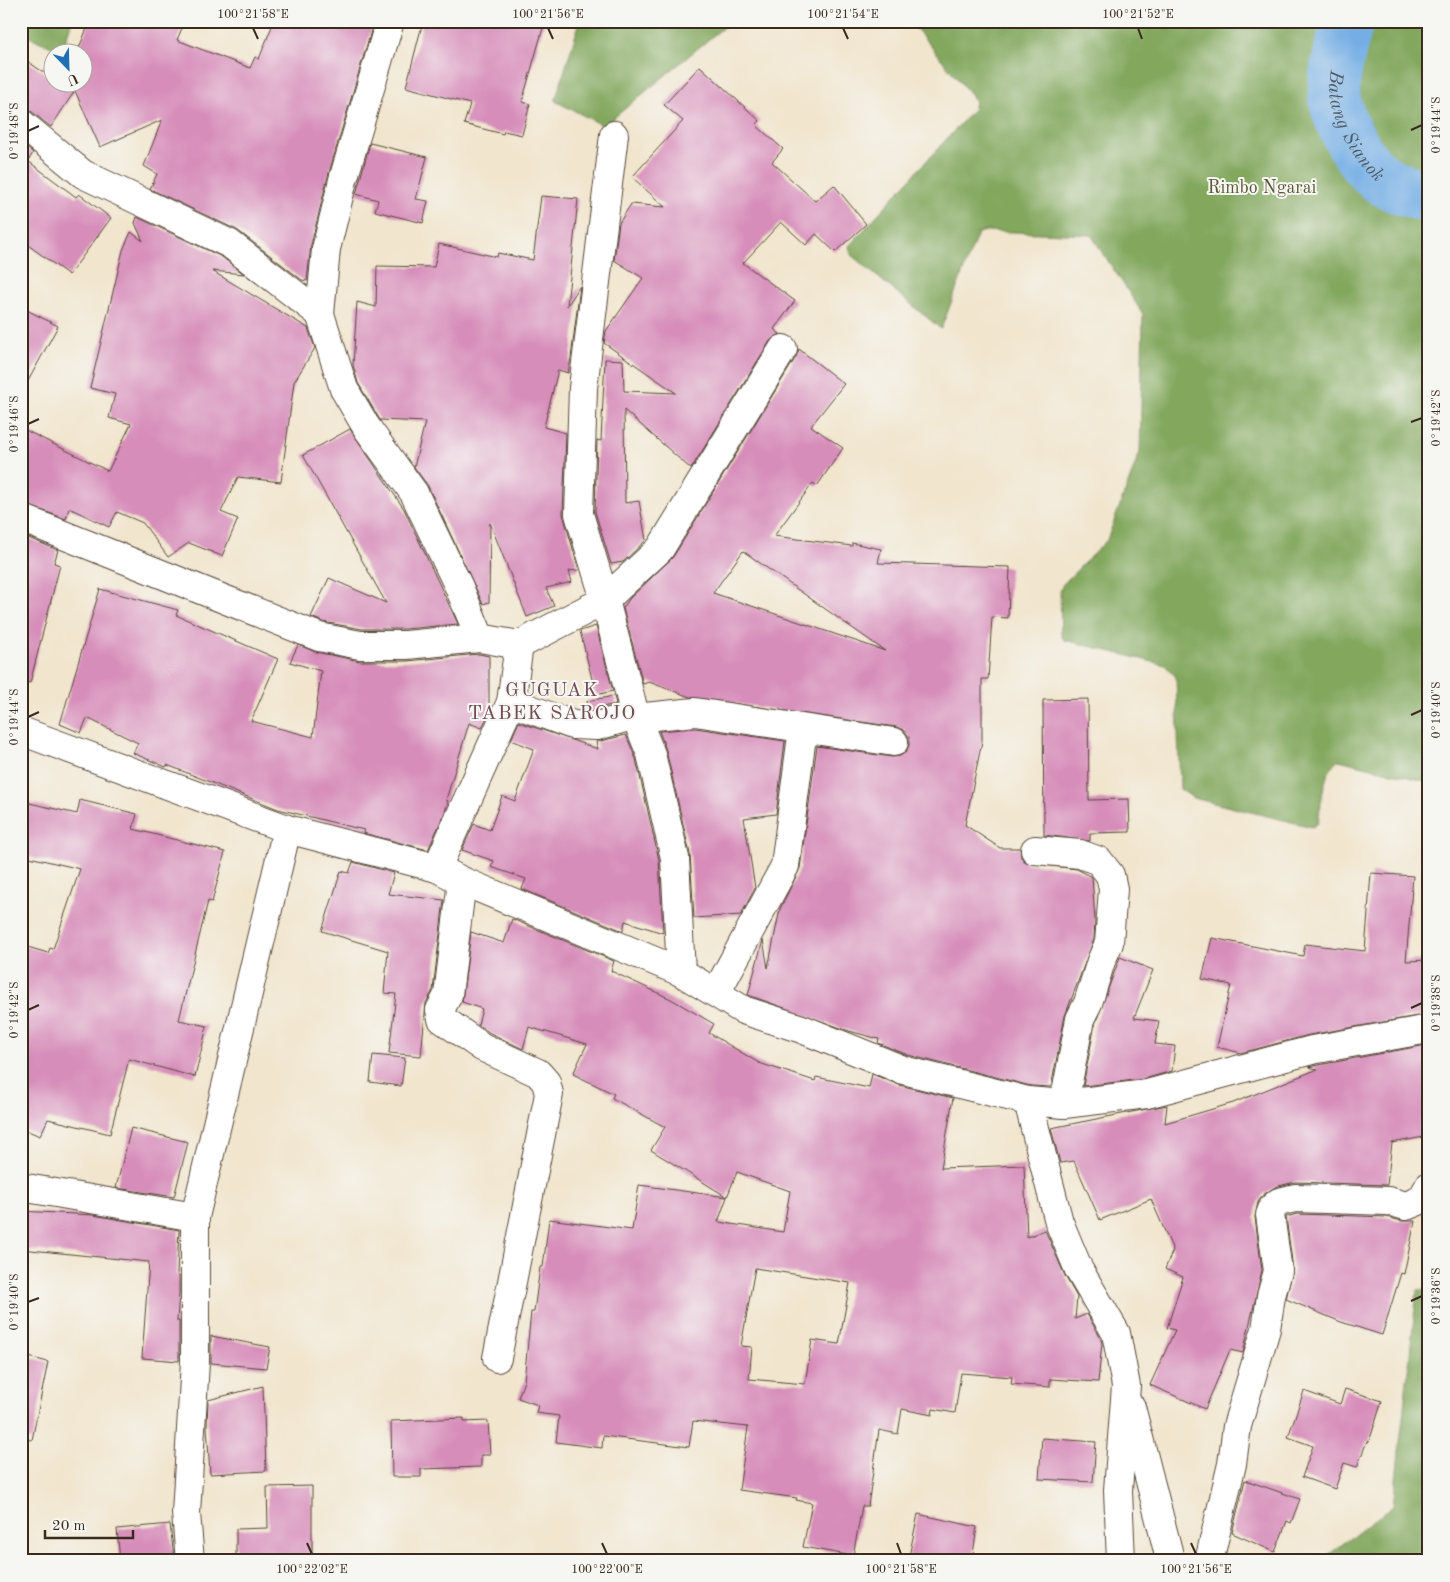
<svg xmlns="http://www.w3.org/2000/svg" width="1450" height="1582" font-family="'Old Standard TT',serif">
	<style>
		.forest { fill: #82a75d; stroke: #5e683e }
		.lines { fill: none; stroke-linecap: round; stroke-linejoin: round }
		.river { stroke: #75aee5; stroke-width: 52 }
		.building { fill: #d78dba; fill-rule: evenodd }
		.minor-casing { stroke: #564638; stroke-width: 30 }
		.minor { stroke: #fff; stroke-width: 28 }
		.ticks { fill: none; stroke: #3b2a1e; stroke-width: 2 }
		.labels { text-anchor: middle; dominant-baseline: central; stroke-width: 4; stroke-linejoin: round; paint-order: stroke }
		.park-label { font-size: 18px; fill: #5a5734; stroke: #f6f6f2 }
		.water-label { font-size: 19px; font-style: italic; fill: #4f5864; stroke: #f6f6f2 }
		.quarter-label { font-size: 20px; letter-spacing: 1px; fill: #724d55; stroke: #f6f6f2 }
		.neatline { fill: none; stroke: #3b2a1e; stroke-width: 2 }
		.ticks-label { font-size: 12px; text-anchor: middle; fill: #3b2a1e }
	</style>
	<rect width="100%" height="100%" fill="#f6f6f2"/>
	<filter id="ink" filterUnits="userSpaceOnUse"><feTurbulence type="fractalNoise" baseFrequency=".02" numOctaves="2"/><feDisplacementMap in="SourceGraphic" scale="10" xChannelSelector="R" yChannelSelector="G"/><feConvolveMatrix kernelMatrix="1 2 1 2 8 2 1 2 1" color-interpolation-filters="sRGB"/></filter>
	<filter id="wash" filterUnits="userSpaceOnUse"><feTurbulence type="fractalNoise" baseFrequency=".0096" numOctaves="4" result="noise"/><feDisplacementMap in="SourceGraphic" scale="20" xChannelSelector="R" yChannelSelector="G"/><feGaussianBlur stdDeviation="1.12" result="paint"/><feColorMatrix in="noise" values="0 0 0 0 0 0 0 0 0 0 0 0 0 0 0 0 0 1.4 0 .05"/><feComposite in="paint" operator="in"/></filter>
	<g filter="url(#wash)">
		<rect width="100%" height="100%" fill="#f1e5cd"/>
		<g class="forest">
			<path d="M21,21H72L62,52L21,33Z"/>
			<path d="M580,21H731L604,126L555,101Z"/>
			<path d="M910,21H1429V782L1339,760C1323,768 1321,806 1318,823L1312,827L1193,798L1180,789L1176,677L1165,665L1064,640L1061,635L1060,591L1063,584L1107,540L1140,452L1143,314L1091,235L986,231L978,233L941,329L851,255L849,246L973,110L975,102L971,95Z"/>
			<path d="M1429,1289V1561H1320L1393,1506L1417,1290Z"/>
		</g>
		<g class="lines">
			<path class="river" id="s1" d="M1348,21C1342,42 1336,64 1334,85C1332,114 1359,163 1382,179C1396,189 1413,192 1429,197"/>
		</g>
		<g id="blocks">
			<g class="building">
				<path d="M90,21H185L177,40L250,68L255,57L259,59L274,21H374L328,176L311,245L307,281L302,280L237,230L150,189L157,174L144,166L162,120L100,147L71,82H82V52H75L77,47L79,48Z"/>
				<path d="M423,21H545L522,102L530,104L522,135L504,131L503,134L464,124L470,104L406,87Z"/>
				<path d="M21,57L52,78V82H60L74,92L51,127L31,111L21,108Z"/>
				<path d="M700,66L760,121L756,125L783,149L772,162L815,201L834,185L866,224L835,252L816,234L806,245L781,222L743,263L795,301L774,329L780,334L770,341L691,469L624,410L625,503L639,501L646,540L623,562L611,564L595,512L597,440L601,441L605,359L623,360L624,391L676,393L604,343L606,331L643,278L614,260L619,223L631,204L665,207L632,177L683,121L664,105Z"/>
				<path d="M21,143L33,153L28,161L76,197L79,194L111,218L69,275L21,240Z"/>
				<path d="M370,143L427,157L416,199L428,201L423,223L375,211L378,200L356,194Z"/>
				<path d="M541,196L578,199L567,306L580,286L571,358L568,373L558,370L544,427L566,433L563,514L579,570L569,571L572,582L546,588L554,606L527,617L490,523L489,602L483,604L428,486L414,467L425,422L380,420L358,383L353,365L357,302L376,307L377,266L434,267L439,244L497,257L498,253L533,260Z"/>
				<path d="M137,217L222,257L244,274L212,271L308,328L315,348L294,382L281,482L238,477L221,512L238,519L222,556L189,543L168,557L143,523L117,512L109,527L69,508L66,519L21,503V428L108,471L131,424L109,418L115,394L90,388L123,250L131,232L143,241L135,223Z"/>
				<path d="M21,307L58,326L21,394Z"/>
				<path d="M799,349L844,384L811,426L843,448L817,486L813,483L774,536L852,546V543L881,549L878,563L1010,567L1008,618L992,617L988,679H982V741L965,825L1000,848H1020L1021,857L1026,863L1077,869L1092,877L1095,920L1094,939L1065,1016L1051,1087L1031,1086L908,1055L878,1043L879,1039L849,1031L748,995L763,940L768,968L780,909L800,868L817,746L892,757L900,756L906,752L909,745V737L904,730L896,727L690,697L649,682L643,684L623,608L630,598L673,557L796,357ZM743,551L885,651L713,593Z"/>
				<path d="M350,429L404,509L458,624L405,629H362L323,622L311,617L329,578L386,603L303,455Z"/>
				<path d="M21,535L58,550L54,563L60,565L30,683L21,681Z"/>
				<path d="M100,589L178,610L176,615L278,659L251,721L313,737L321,671L290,662L298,645L316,652L360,661H407L479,654L489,656V705L492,706L482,728L469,723L446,800L448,801L445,812L428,850L363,833L364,830L278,809L167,765L166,767L133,753L138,743L87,718L81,733L60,724Z"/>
				<path d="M596,626L613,691L596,695L580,631Z"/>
				<path d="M614,696L616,704L589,710L587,701Z"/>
				<path d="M1088,699L1089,800L1129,799L1130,832L1090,833V841L1044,835L1043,700Z"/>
				<path d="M519,722L598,749L596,742L626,735L636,759L659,860L663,933L625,921L623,931L522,889L526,879L491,867L494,861L462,850L474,824L490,830L502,796L515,801L534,749L511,740Z"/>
				<path d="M695,728L785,741L776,814L744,818L755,888L741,915L694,918L690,854L666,750L659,731Z"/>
				<path d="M80,800L137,814L133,829L225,852L212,902L208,901L179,1020L207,1026L195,1077L129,1059L110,1134L48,1119L40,1136L21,1128V945L48,953L50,948L53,949L80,869L21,855V801L77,814Z"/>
				<path d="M353,862L394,873L388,894L444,900L433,990L426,1003L421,1056L389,1053L396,994L384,993L388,951L322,931L341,871L349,873Z"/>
				<path d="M1371,873L1413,876L1406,961L1429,960V1014L1309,1035L1241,1053L1217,1047L1231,985L1202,979L1212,938L1303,956L1305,944L1365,951Z"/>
				<path d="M512,919L614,961L611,971L671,999L714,1024L709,1033L759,1063L815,1081L816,1077L869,1088L872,1074L899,1085L953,1098L941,1168L1024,1165L1027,1237L1045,1230L1065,1276L1077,1297L1075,1319L1087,1314L1099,1335L1102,1343L1098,1382L1050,1379V1387L1011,1384L1012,1377L961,1373L955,1413L933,1409L932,1415L902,1409L898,1434L879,1430L868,1506H862L853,1556L803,1547L812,1503L796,1500L797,1498L739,1490L748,1427L693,1421L689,1447L603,1436L602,1448L556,1442L559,1416L536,1413L538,1405L518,1398L524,1381L531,1312H534L540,1267H543L549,1219L632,1230L639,1185L727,1197L718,1222L783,1232L790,1191L737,1172L727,1197L651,1150L665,1127L612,1098L614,1094L573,1074L587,1044L529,1027L523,1049L490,1033L478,1025L482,1009L462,1002L471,932L504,943ZM755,1268L850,1283L839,1344L812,1340L805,1384L749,1379L752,1347L741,1346Z"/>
				<path d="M1120,957L1153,970L1134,1018L1159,1021L1155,1044L1175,1046L1172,1071L1144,1079L1083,1086L1095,1024Z"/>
				<path d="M1426,1045L1429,1060V1136L1392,1143L1387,1185L1295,1182L1275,1187L1263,1195L1258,1202L1255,1217L1262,1270L1243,1353L1230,1350L1205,1409L1150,1385L1175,1330L1167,1328L1183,1277L1165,1269L1173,1250L1151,1199L1100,1220L1074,1161L1060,1163L1051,1128L1167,1105L1165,1123L1233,1103L1318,1069L1308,1067Z"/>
				<path d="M373,1055L405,1058L401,1086L370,1082Z"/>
				<path d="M131,1128L188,1142L174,1197L116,1188Z"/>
				<path d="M21,1211L93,1215L179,1230L177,1275L179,1276V1293L177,1321H179V1361L142,1358L149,1262L21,1249Z"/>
				<path d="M1297,1214L1386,1217L1402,1221H1415L1404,1274L1401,1273L1382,1335L1341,1322L1286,1299L1293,1269L1286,1217Z"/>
				<path d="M211,1336L270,1347L266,1368L211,1363Z"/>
				<path d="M21,1355L48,1362L32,1440L21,1439Z"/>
				<path d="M263,1386L266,1471L210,1474L207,1426L208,1400Z"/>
				<path d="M1345,1389L1382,1401L1369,1442L1367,1441L1357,1467L1344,1463L1335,1489L1302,1477L1313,1446L1288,1437L1304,1391L1340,1404Z"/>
				<path d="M464,1418V1422L488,1421L490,1455H481V1467L421,1469V1477H392L391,1421Z"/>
				<path d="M1042,1438L1096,1442L1093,1482L1039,1479Z"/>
				<path d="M1245,1480L1300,1499L1291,1523L1287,1521L1275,1552L1232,1533Z"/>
				<path d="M312,1486V1561H236V1529L268,1528L267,1487Z"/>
				<path d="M918,1514L977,1527L972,1561H908Z"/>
				<path d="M170,1524L174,1558L120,1561L117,1529Z"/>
			</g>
		</g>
	</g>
	<g filter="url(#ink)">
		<use href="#blocks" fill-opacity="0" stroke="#564638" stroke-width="1"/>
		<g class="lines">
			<defs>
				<g id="minor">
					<path d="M390,21L343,180L326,249L320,314L344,389L367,428L414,493L459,587L480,638L519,645L511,702L437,868"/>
					<path d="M21,123L83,174L230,244L320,314"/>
					<path d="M614,135L583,388L579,514L605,600L635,715L651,754L675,858L681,972"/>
					<path d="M21,518L319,637L360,645H406L480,638"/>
					<path d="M519,645L605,600L660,549L783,349"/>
					<path d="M511,702L573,725L597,726L635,715L645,717L695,712L894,742"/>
					<path d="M21,731L287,829L437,868L462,881L681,972L743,1010L802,1029L903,1070L1028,1101L1064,1104L1147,1094L1312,1050L1429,1029"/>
					<path d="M1035,850L1080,854L1099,861L1110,875L1113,889L1109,943L1101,961L1088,1003L1080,1019L1064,1104"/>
					<path d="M462,881L448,995L440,1010L442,1019L482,1047L538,1073L546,1082L549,1094L497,1358"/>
					<path d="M716,993L785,866L801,743L807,730"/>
					<path d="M1028,1101L1059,1222L1079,1270L1116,1333L1126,1386L1118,1490L1121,1561"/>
					<path d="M21,1187L195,1217"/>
					<path d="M1131,1407L1168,1551V1561"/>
					<path d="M190,1561L186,1513L195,1362V1217L287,829"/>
					<path d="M1209,1561L1232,1464L1237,1426L1266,1329L1271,1296L1278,1271L1270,1215L1273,1207L1279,1202L1295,1198L1388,1201L1406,1206L1421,1200L1429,1186"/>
				</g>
			</defs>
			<use href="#minor" class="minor-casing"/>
			<use href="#minor" class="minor"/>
		</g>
	</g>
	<path class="ticks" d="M253,28L258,39M548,28L553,39M843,28L848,39M1138,28L1142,39M1411,130L1422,125M28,131L39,126M1411,422L1422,418M28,424L39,419M1411,715L1422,710M28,717L39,712M1411,1008L1422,1003M28,1010L39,1005M1411,1301L1422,1296M28,1302L39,1298M307,1543L312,1554M602,1543L607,1554M897,1543L901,1554M1191,1543L1196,1554"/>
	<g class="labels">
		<g class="park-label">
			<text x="1262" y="188">Rimbo Ngarai</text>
		</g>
		<g class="water-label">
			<text stroke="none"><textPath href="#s1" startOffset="112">Batang Sianok</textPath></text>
		</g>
		<g class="quarter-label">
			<text x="552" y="691">GUGUAK<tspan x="552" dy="23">TABEK SAROJO</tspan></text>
		</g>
	</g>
	<rect width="1450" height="1582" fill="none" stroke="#f6f6f2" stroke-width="55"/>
	<g transform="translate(68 68) rotate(157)"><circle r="24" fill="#f6f6f2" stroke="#aba49d"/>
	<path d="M0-4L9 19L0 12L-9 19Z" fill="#1f6fb2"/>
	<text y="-8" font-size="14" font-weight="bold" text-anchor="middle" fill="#3b2a1e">U</text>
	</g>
	<path d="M45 1530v8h88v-8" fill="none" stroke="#3b2a1e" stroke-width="2.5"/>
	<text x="52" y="1530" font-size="15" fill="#3b2a1e" stroke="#f6f6f2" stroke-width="4" paint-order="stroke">20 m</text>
	<rect x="28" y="28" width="1394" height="1526" class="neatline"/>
	<g class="ticks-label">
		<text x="253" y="18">100°21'58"E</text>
		<text x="548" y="18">100°21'56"E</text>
		<text x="843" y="18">100°21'54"E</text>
		<text x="1138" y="18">100°21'52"E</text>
		<text transform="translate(1436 125) rotate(-90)" y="4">0°19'44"S</text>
		<text transform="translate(14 131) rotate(-90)" y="4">0°19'48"S</text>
		<text transform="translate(1436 418) rotate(-90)" y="4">0°19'42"S</text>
		<text transform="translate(14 424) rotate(-90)" y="4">0°19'46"S</text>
		<text transform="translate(1436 710) rotate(-90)" y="4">0°19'40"S</text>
		<text transform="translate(14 717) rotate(-90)" y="4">0°19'44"S</text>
		<text transform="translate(1436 1003) rotate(-90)" y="4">0°19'38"S</text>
		<text transform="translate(14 1010) rotate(-90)" y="4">0°19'42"S</text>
		<text transform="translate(1436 1296) rotate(-90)" y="4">0°19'36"S</text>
		<text transform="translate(14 1302) rotate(-90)" y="4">0°19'40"S</text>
		<text x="312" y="1573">100°22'02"E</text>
		<text x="607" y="1573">100°22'00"E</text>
		<text x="901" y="1573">100°21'58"E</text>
		<text x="1196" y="1573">100°21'56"E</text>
	</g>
</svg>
